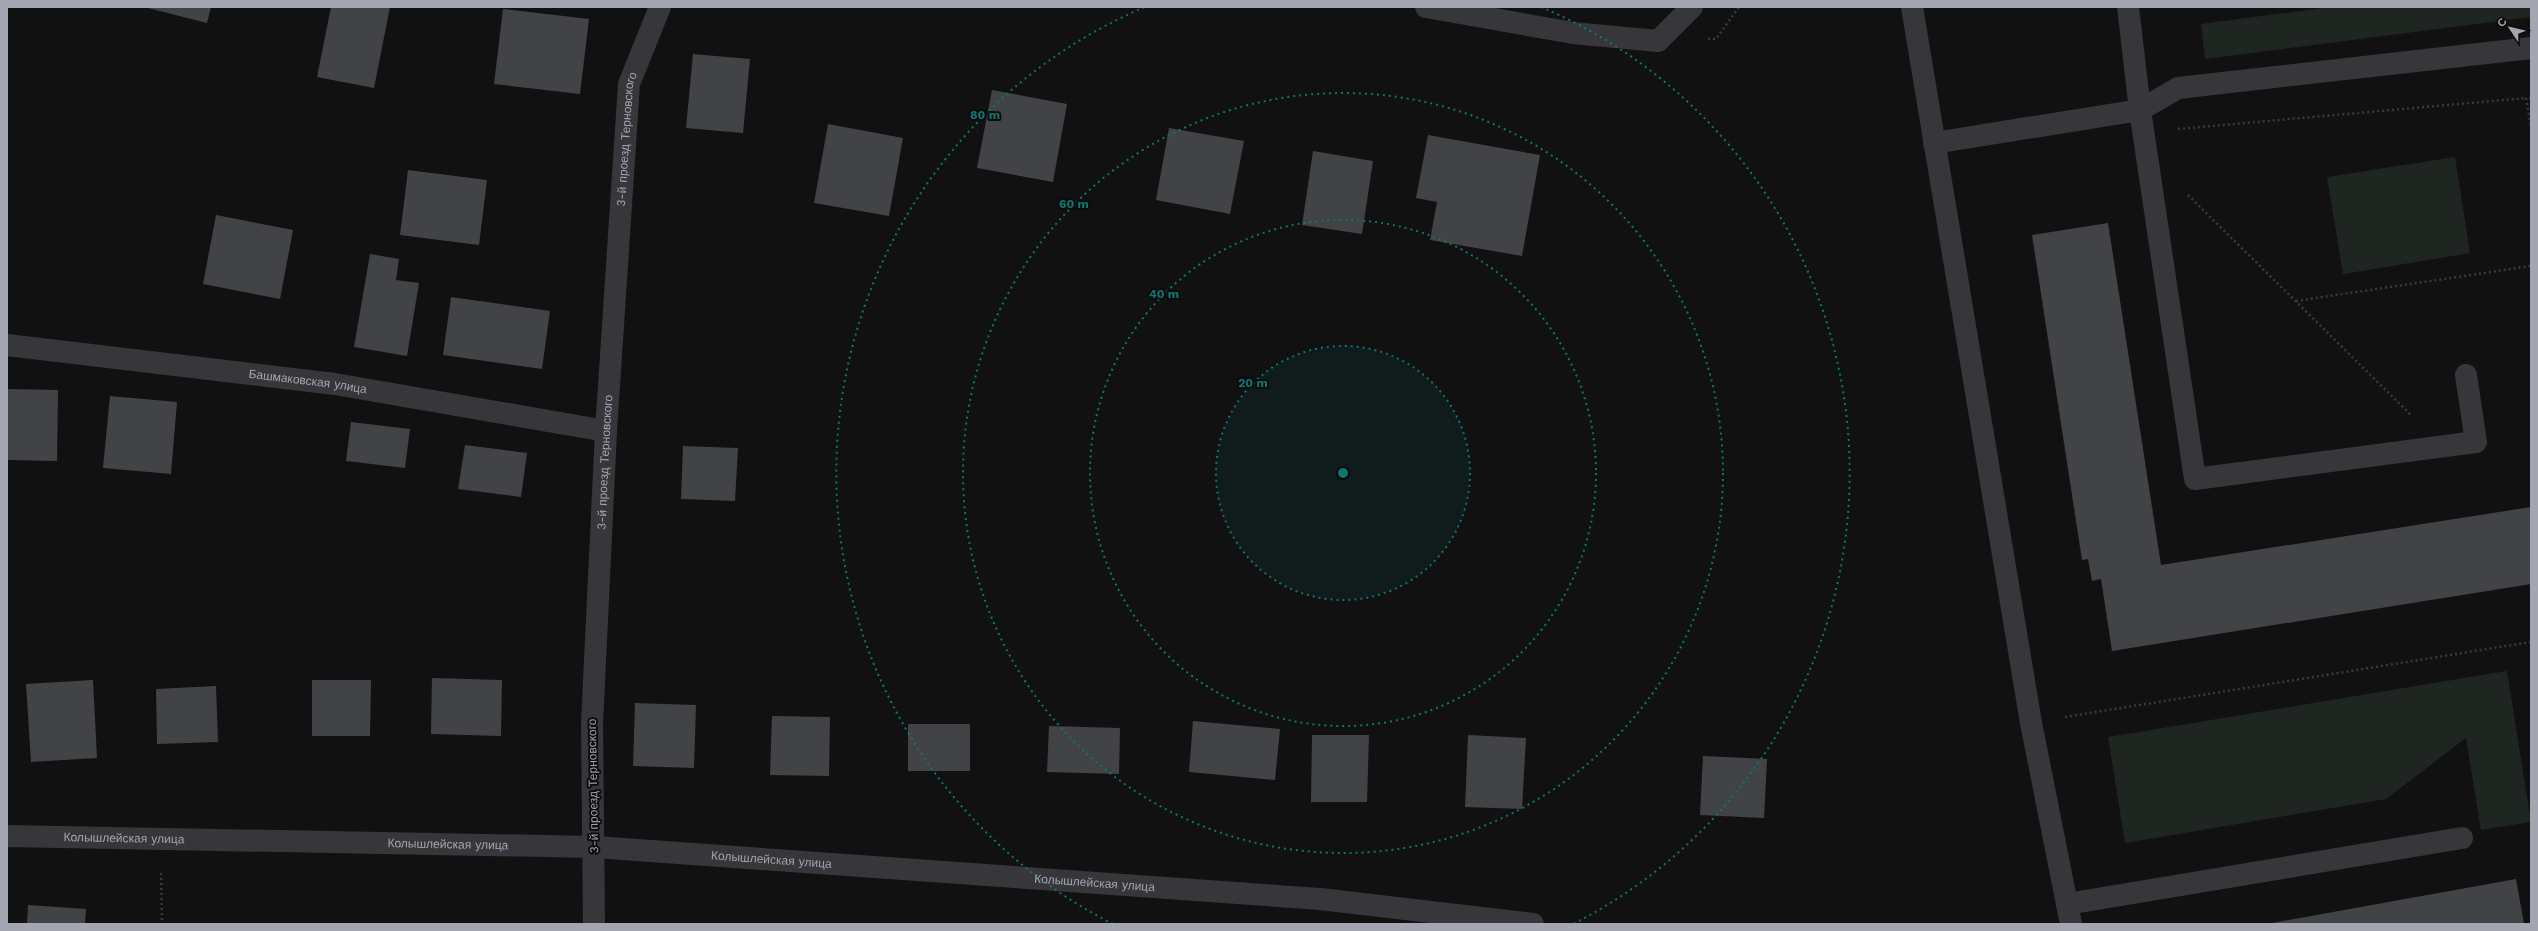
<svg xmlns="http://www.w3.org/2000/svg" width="2538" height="931" font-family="'Work Sans',sans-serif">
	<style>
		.green { fill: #1f2622 }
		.building { fill: #424347 }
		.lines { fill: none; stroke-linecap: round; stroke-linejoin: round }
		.path { stroke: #3a3a3f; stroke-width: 2.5; stroke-dasharray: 2 3; stroke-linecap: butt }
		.lane { stroke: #37373b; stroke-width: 22 }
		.street { stroke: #37373b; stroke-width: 22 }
		.ring { fill: none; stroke: #0f766e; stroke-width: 2; stroke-dasharray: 2 4 }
		.labels { text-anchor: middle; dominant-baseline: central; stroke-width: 4; stroke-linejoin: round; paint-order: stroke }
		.street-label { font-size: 12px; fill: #a3a5b1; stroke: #0c0c0d }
		.centre { fill: #0f766e; stroke: #0c0c0d; stroke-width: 2 }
		.ring-label { font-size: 12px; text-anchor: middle; font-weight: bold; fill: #0f766e; stroke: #0c0c0d; stroke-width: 4; stroke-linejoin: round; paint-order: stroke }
	</style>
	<rect width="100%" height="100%" fill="#111112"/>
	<g class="green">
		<path d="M2331,7H2531V17L2205,59L2201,24Z"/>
		<path d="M2455,157L2470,253L2343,274L2327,177Z"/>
		<path d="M2507,671L2531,822L2481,830L2466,738L2386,799L2125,843L2108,737Z"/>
	</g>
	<g class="building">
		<path d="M144,7H211L207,23Z"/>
		<path d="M331,7H390L374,88L317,77Z"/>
		<path d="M503,9L589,19L580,94L494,84Z"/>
		<path d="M693,54L750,59L743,133L686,128Z"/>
		<path d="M992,90L1067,104L1053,182L977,168Z"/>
		<path d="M828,124L903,138L889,216L814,203Z"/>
		<path d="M1169,128L1244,141L1230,214L1156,200Z"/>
		<path d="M1428,135L1540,155L1522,256L1430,240L1437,202L1416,198Z"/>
		<path d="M1313,151L1373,161L1362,234L1302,225Z"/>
		<path d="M408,170L487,180L479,245L400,235Z"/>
		<path d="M216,215L293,230L280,299L203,284Z"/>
		<path d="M2108,223L2161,565L2531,507V584L2112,651L2101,579L2092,581L2088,559L2082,560L2032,235Z"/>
		<path d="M370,254L399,259L396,280L419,283L407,356L354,347Z"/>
		<path d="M451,297L550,311L542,369L443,355Z"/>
		<path d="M7,389L58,390L57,461L7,460Z"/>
		<path d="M110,396L177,402L171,474L103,468Z"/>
		<path d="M351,422L410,429L405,468L346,461Z"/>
		<path d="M465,445L527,453L521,497L458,489Z"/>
		<path d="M683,446L738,448L735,501L681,499Z"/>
		<path d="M432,678L502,680L501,736L431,734Z"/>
		<path d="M93,680L97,758L31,762L26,684Z"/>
		<path d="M312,680H371L370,736H312Z"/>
		<path d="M216,686L218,742L157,744L156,689Z"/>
		<path d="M635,703L696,705L694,768L633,766Z"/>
		<path d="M772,716L830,717L829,776L770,775Z"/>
		<path d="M1193,721L1280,729L1275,780L1189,772Z"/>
		<rect x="908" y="724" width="62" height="47"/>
		<path d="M1049,726L1120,728L1119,774L1047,772Z"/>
		<path d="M1312,735H1369L1367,802H1311Z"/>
		<path d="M1468,735L1526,738L1522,809L1465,807Z"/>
		<path d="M1703,756L1767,759L1764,818L1700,815Z"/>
		<path d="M2516,879L2524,924H2272V923Z"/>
		<path d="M28,905L86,909L85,924H27Z"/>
	</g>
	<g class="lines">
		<g class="path">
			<path d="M1708,39H1716L1739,7"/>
			<path d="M2531,98H2526L2531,126"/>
			<path d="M2178,129L2526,98"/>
			<path d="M2188,195L2411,415"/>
			<path d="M2296,301L2531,266"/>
			<path d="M2065,717L2531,642"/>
			<path d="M161,873L162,924"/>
		</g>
		<g class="lane">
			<path d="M2128,7L2140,110L2195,479L2476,442L2466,375"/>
			<path d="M1934,143L2140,110L2178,88L2531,48"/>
			<path d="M2067,904L2462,838"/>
		</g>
		<g class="street">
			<path d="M1426,7L1573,33L1658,41L1692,7"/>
			<path d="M1912,7L2031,723L2071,924"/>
			<path id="s1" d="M7,345L335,384L606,431"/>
			<path id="s2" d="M7,836L595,847L1320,899L1533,924"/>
			<path id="s3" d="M594,924L592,724L606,431L629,84L660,7"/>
		</g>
	</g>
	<circle cx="1343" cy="473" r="127" fill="#0f766e" fill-opacity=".12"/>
	<g class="ring">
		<circle cx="1343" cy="473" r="127"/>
		<circle cx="1343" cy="473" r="253"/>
		<circle cx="1343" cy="473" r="380"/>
		<path d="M1113 924A506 506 0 0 1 1145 7M1541 7A506 506 0 0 1 1573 924"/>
	</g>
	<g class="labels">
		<g class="street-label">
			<text stroke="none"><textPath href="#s3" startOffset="786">3-й проезд Терновского</textPath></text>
			<text stroke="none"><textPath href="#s1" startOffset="303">Башмаковская улица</textPath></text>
			<text stroke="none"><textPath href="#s3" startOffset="462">3-й проезд Терновского</textPath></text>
			<text transform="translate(593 786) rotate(-91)">3-й проезд Терновского</text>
			<text stroke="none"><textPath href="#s2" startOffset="117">Колышлейская улица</textPath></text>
			<text stroke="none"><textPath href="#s2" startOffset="441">Колышлейская улица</textPath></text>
			<text stroke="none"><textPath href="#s2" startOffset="765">Колышлейская улица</textPath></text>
			<text stroke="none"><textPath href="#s2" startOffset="1089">Колышлейская улица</textPath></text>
		</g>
	</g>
	<circle cx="1343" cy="473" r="6" class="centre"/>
	<g class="ring-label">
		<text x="985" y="119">80 m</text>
		<text x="1074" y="208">60 m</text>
		<text x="1164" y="298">40 m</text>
		<text x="1253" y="387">20 m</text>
	</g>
	<rect width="2538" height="931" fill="none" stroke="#a3a5b1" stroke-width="16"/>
	<g transform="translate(2510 28) rotate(305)" stroke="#0c0c0d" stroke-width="3" paint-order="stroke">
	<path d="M0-3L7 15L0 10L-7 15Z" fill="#a3a5b1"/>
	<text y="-6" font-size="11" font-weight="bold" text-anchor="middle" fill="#a3a5b1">С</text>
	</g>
</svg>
